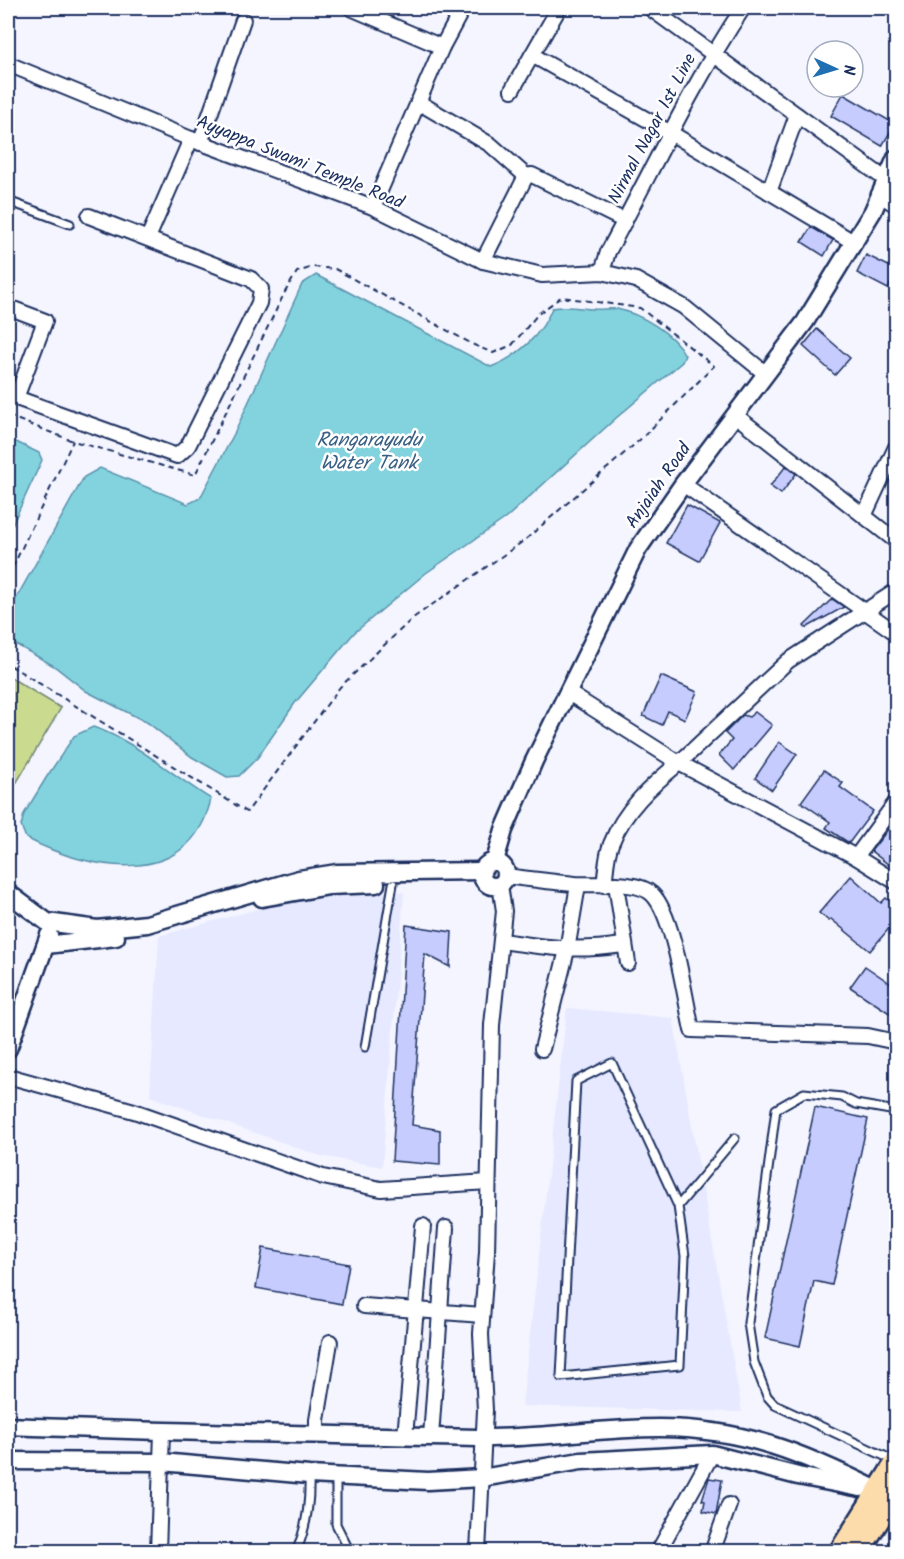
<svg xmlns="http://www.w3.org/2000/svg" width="904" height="1559" font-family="Kalam,sans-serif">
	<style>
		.built { fill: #e6e9ff }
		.green { fill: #cadb8f; stroke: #728576; stroke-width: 1.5 }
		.water { fill: #83d3de; stroke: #5991ab; stroke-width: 1.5 }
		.building { fill: #c6ccfe; stroke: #1b2f5e; stroke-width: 1.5 }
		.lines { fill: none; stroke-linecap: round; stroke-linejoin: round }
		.service-casing { stroke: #1b2f5e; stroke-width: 11 }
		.minor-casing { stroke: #1b2f5e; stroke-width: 18 }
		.tertiary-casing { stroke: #1b2f5e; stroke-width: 21 }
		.primary-casing { stroke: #1b2f5e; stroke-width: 26 }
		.path { stroke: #1b2f5e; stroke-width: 2; stroke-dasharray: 6 4.5; stroke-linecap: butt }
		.service { stroke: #fff; stroke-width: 7 }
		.minor { stroke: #fff; stroke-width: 14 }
		.tertiary { stroke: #fff; stroke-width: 16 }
		.primary { stroke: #fddcac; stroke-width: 21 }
		.labels { text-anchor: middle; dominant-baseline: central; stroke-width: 5; stroke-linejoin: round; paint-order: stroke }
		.street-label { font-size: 18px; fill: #1b2f5e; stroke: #fff }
		.water-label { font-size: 20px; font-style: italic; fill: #3a6084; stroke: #fff }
	</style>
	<rect width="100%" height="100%" fill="#f4f5ff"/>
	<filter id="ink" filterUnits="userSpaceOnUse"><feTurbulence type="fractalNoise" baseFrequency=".0167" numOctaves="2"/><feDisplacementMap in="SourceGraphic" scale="12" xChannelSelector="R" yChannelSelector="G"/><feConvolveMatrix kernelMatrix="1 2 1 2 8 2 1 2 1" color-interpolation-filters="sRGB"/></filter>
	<g filter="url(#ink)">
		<g class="built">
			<path d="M346,892H404L382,1167L321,1156L150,1096L159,936L280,903Z"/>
			<path d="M567,1008L673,1018L742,1412L522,1406Z"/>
		</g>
		<path class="green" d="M8,676L61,708L8,797Z"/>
		<g class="water">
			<path d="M316,275L491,367C517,357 542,335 552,308C567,305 578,308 593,309C601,310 609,308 617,309C641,314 673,333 685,355L682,362L615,419L506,518L426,573L354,633L295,703L258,757L239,776L227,777L192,757L148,723L86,691L54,666L8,640V613L84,477L100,468L188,504L200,498L235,432L302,284Z"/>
			<path d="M8,438L39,453L42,460L8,534Z"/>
			<path d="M93,727C136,741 173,776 211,799C190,891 89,871 26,838L21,826L24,814L46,778L74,736Z"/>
		</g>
		<g class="building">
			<path d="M843,94L895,124L882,146L831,116Z"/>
			<path d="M811,227L833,240L824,256L802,242Z"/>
			<path d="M866,255L897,270L888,289L857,273Z"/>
			<path d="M817,329L850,358L835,375L803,346Z"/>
			<path d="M786,466L796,474L781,494L770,486Z"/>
			<path d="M687,505L720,523L699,561L666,543Z"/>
			<path d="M832,599L844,607L806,628L804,626Z"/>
			<path d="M661,676L697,692L685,719L668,711L662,725L643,716Z"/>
			<path d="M755,712L772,725L734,770L719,755L732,740L725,733L743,715L749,717Z"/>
			<path d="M779,742L797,754L772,790L755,778Z"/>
			<path d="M824,770L843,783L840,787L873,811L849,843L826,828L830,822L801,802Z"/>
			<path d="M897,818V871L871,851Z"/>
			<path d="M851,876L881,903L886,898L897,907V919L870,951L831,919L829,921L819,913Z"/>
			<path d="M406,925L452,932L450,967L425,954L412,1125L440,1130V1165L392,1161Z"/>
			<path d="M865,966L897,988V1018L850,987Z"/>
			<path d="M815,1107L868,1119L832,1285L814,1281L800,1346L765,1338Z"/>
			<path d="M263,1248L349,1264L342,1304L256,1288Z"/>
			<path d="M709,1478L722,1480L716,1514L703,1511L705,1501L702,1500Z"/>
		</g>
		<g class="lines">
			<defs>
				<g id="service">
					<path d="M8,201L70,224"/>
					<path d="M365,1047L393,884"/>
					<path d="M678,1206L612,1063L576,1081L561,1377L680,1365L685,1256L678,1206L735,1138"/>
					<path d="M893,1460L775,1405L767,1396L754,1362L748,1323L776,1109L804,1093L842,1097L856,1104L896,1111"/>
					<path d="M336,1478V1524L350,1552"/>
					<path d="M296,1552C307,1527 310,1502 309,1475"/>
				</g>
				<g id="minor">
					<path d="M351,8L442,47"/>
					<path d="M650,8L885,179"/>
					<path d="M532,55L669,132L855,243"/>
					<path d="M8,64L191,139L373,207L483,261L542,275L602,272L636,280L684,307L766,374"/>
					<path d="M512,90L559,8"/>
					<path d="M418,102L491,145L526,176"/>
					<path d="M200,143L243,20"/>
					<path d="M769,192L797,115"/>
					<path d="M879,194L896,205"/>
					<path d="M373,207L442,47L463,8"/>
					<path d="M148,238L191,139"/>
					<path d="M483,261L526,176L532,175L625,221"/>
					<path d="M602,272L608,252C653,169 691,86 743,8"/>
					<path d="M8,307L45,321L16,398"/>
					<path d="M8,395L177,456L188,446L259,303L261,289L251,279L89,216"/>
					<path d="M735,415L896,541"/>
					<path d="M683,484L896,633"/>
					<path d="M865,514L896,447"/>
					<path d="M567,692L679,763L788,661L896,591"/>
					<path d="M856,857L896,802"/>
					<path d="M507,876C529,879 552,882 575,884C596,886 636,879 652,894C674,915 685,999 692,1030L868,1036L896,1042"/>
					<path d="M616,884L628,963"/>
					<path d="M604,885C606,872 606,856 611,844C624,810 652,785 679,763L856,857L896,882"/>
					<path d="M502,941C549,948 576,952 623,945"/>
					<path d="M542,1049L567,950L578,885"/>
					<path d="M8,1076L134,1111L323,1177L381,1189L488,1182"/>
					<path d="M364,1306L482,1315"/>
					<path d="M317,1435V1420L330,1342"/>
					<path d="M405,1437L423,1226"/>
					<path d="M431,1437L446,1228"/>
					<path d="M158,1552L162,1432"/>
					<path d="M478,1552L485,1410L481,1334L487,1252L492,1025L504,911L500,885"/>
					<path d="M658,1552L712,1454"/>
					<path d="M712,1552L729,1505"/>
				</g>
				<g id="tertiary">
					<path d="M495,861L504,830L534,761L638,549L683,484L805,322L873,211L896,158"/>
					<circle cx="494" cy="874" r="12"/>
					<path d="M8,893L47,922L97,929L147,924L299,879L337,873L482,871"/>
					<path d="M262,898L329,886L376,884"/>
					<path d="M46,945L116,937"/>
					<path d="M8,1049L49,935"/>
					<path d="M8,1426C164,1432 321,1435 478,1438C539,1439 599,1428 659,1428C744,1428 805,1454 879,1491"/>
					<path d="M8,1461L161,1462L309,1475L428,1481L482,1478L581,1461L712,1454L798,1476L860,1488"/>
				</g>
				<g id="primary">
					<path d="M840,1552L896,1463"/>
					<path d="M858,1552L896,1492"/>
				</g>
			</defs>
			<use href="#service" class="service-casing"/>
			<use href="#minor" class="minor-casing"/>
			<use href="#tertiary" class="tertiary-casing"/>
			<use href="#primary" class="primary-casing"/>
			<g class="path">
				<path d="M8,416L73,441L195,475L285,292L297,272L313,267L335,269L474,345L493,353L512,345L538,314L561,297L640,308L714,366L643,437L525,540L413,618L340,687L247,812L8,664"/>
				<path d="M8,577L73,441"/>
			</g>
			<use href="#service" class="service"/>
			<use href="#minor" class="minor"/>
			<use href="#tertiary" class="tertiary"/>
			<use href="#primary" class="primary"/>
		</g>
	</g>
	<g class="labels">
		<g class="street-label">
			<text transform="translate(653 129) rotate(-62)">Nirmal Nagar 1st Line</text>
			<text transform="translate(300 163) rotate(22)">Ayyappa Swami Temple Road</text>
			<text transform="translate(659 486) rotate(-55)">Anjaiah Road</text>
		</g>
		<g class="water-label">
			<text x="369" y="441">Rangarayudu<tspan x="369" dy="23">Water Tank</tspan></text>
		</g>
	</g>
	<rect width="904" height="1559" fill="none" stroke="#fff" stroke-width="30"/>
	<rect x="15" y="15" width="874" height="1529" fill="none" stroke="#1b2f5e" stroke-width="2" filter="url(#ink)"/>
	<g transform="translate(835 69) rotate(94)"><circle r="28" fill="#ffffff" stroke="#a4acbf" stroke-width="1.5"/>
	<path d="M0-4.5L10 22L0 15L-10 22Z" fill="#1f6fb2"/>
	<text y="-9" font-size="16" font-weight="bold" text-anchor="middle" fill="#1b2f5e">N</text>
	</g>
</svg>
